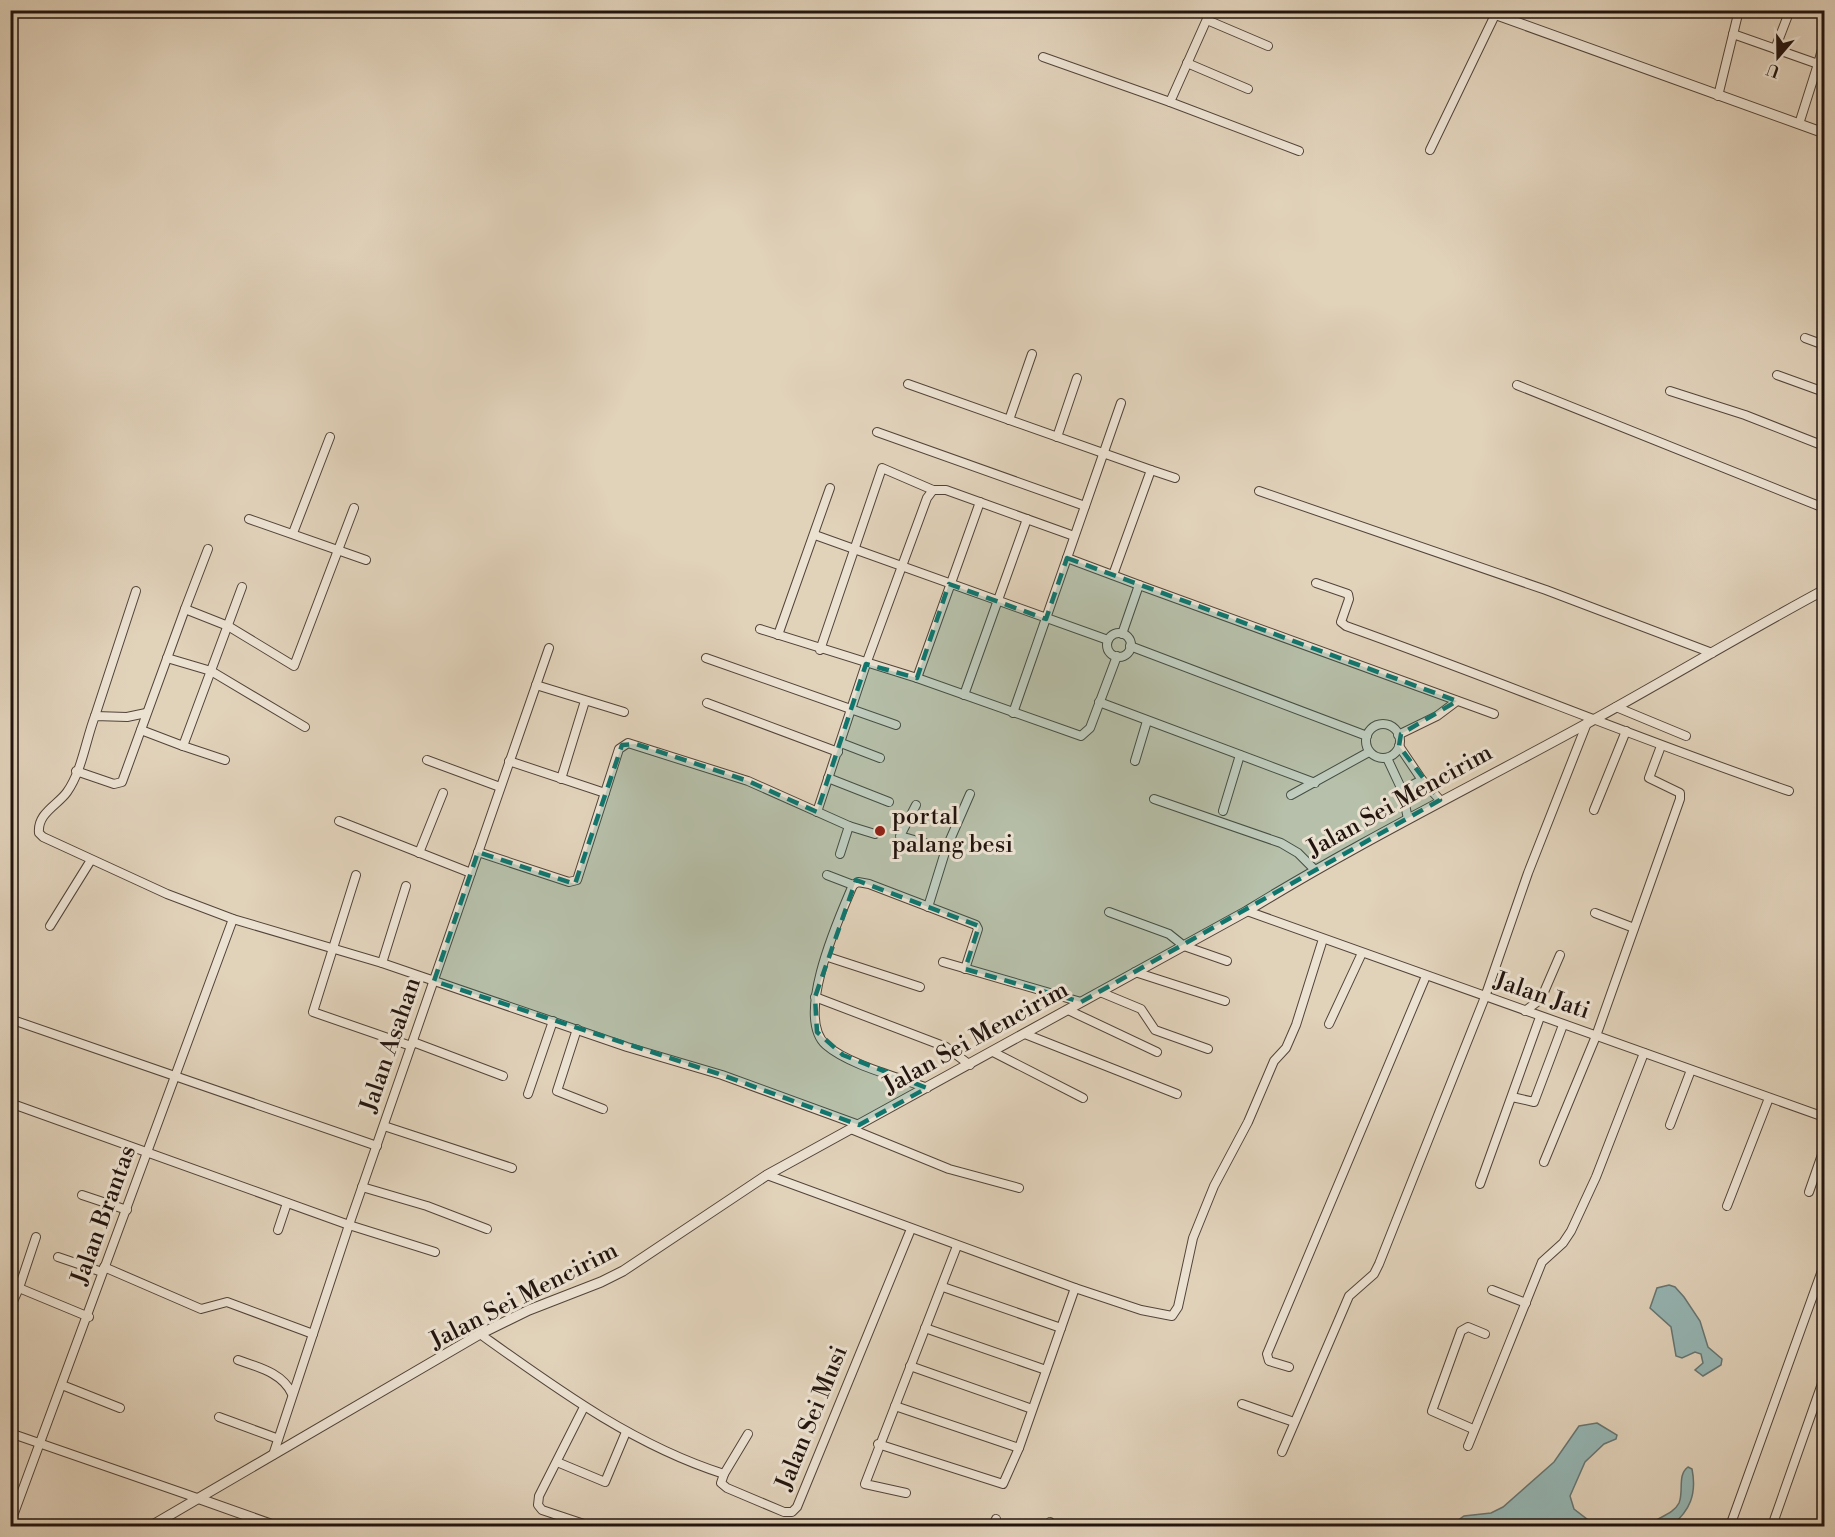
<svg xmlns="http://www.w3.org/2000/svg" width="1835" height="1537" font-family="'Libre Bodoni',serif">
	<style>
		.water { fill: #95b6b4; stroke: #677572; stroke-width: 1.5 }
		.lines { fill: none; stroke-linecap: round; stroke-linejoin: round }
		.minor-casing { stroke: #524439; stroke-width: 10 }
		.tertiary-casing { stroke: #524439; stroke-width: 11 }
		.minor { stroke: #ece2d2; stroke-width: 8 }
		.tertiary { stroke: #ece2d2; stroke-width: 9 }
		.marked { fill: #0f766e; fill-opacity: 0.2; stroke: #0f766e; stroke-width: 4.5; stroke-dasharray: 12 8; stroke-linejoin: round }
		.poi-dot { fill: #8f2418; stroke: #ece2d2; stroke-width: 2 }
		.labels { text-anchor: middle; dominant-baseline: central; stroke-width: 6; stroke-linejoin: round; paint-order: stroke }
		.street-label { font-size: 24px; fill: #22140e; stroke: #ece2d2 }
		.poi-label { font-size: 24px; fill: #22140e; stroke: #ece2d2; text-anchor: start }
	</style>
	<rect width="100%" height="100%" fill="#e1d2ba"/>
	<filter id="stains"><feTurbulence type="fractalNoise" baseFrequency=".00333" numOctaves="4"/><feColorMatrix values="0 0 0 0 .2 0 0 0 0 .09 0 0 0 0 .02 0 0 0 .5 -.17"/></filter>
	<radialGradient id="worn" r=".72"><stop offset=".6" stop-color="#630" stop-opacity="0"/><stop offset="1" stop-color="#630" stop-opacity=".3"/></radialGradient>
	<g class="water">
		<path d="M1669,1285L1675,1287L1684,1297L1700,1321L1708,1347L1722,1359L1721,1365L1703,1376L1695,1370L1703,1363L1701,1354L1695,1352L1682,1358L1676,1356L1671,1327L1650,1308L1657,1288Z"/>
		<path d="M1597,1423L1617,1435L1616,1439L1604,1444L1585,1462L1570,1496L1574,1509L1596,1526H1450L1464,1516L1491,1513L1503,1507L1554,1462L1579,1426Z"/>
		<path d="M1688,1467L1692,1469C1697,1494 1690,1511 1671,1526H1648C1657,1517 1673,1515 1679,1503C1684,1491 1677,1475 1688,1467Z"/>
	</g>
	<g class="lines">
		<defs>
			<g id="minor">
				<path d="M1211,10L1170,102L1299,151"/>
				<path d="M1207,20L1268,46"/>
				<path d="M1733,34L1818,64L1824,42"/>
				<path d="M1775,49L1790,10"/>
				<path d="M1043,57L1170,102"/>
				<path d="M1187,63L1248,89"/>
				<path d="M1718,96L1739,10"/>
				<path d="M1799,124L1818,64L1824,66"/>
				<path d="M1430,150L1495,15"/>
				<path d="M1805,338L1824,345"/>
				<path d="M1777,375L1824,392"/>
				<path d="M908,384L1151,470L1113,575"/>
				<path d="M1517,385L1824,508"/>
				<path d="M1670,391L1745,415L1824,446"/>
				<path d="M1009,420L1032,354"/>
				<path d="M877,432L1085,506"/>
				<path d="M1057,437L1077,378"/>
				<path d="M1151,470L1175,478"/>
				<path d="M1259,491L1546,590L1712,653"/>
				<path d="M249,519L366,560"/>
				<path d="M293,533L330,437"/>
				<path d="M815,535L1108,640"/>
				<path d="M1067,558L1139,585"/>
				<path d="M1316,583L1348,594L1349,599L1341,622L1346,626C1495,679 1640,740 1789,791"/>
				<path d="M185,609L208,549"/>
				<path d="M760,629L917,678L1081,736L1090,728L1117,656"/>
				<circle cx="1119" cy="645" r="12"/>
				<path d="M1122,634L1139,585L1494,714"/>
				<path d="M778,635L830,488"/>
				<path d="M1130,646L1367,736"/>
				<path d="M820,650L882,468L933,490H946L1074,536"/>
				<path d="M167,658L211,671L305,727"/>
				<path d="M706,658L896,725"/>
				<path d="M917,678L980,502"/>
				<path d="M536,685L624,712"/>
				<path d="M964,695L1027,519"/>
				<path d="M1099,702L1315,783"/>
				<path d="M707,703L838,752"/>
				<path d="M1616,707L1686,736"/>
				<path d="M146,713L127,717L95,716C86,739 82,771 67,792C58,805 37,813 39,833L43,837L167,894L233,919L382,963L627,1047L722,1075L859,1125"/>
				<path d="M1013,713L1121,403"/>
				<path d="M95,716L136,591"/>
				<circle cx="1383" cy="741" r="17"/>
				<path d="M141,730L183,746L242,587"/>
				<path d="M1398,735L1437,716L1457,701"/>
				<path d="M841,743L880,758"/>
				<path d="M183,746L225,760"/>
				<path d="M1399,746L1422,780L1440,800"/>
				<path d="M1387,758L1402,790L1408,819"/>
				<path d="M427,760L500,787"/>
				<path d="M509,761L605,793"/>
				<path d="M1135,761L1147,721"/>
				<path d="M76,771L114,784L122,782L185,609L228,626L294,666L354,508"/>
				<path d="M828,778L889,802"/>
				<path d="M561,779L585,701"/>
				<path d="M1402,790L1422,780"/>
				<path d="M1291,795L1369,752"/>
				<path d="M1154,799L1281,843L1298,853L1314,869"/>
				<path d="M916,805L900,836L946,849"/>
				<path d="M1594,810L1626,731"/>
				<path d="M1223,811L1240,755"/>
				<path d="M817,812L866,664L927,498L933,490"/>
				<path d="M339,821L471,873"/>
				<path d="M478,852L569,882L577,880L619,749L628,743L748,781L849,826L875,834"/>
				<path d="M419,853L443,793"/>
				<path d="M840,854L849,826"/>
				<path d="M356,875L313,1012L411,1046"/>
				<path d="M827,875L853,885L858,882L869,884L976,925L978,929L965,969"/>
				<path d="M853,885C839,918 794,1017 826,1045C849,1065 898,1077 927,1088"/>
				<path d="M928,907L946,849L970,794"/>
				<path d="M1247,911L1824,1117"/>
				<path d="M1109,912L1169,934L1184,946L1227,961"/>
				<path d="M1595,913L1634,928"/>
				<path d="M50,926L91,860"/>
				<path d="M828,957L920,987"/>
				<path d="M943,962L1081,1002"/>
				<path d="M382,963L406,886"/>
				<path d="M1135,972L1225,1001"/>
				<path d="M1100,992L1141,1009L1155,1030L1208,1049"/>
				<path d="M815,997L946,1047L970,1065"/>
				<path d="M1068,1010L1157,1052"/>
				<path d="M1525,1011L1541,999L1560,955"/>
				<path d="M10,1019L377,1146"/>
				<path d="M1329,1024L1362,953"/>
				<path d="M577,1029L557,1091L603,1109"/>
				<path d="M1025,1034L1177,1094"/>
				<path d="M413,1042L503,1076"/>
				<path d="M993,1052L1083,1098"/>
				<path d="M528,1094L553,1021"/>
				<path d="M1512,1097L1534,1102L1563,1025"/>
				<path d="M10,1103L349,1225L435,1252"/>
				<path d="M1670,1125L1691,1070"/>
				<path d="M384,1126L512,1168"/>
				<path d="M851,1129L949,1169L1019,1188"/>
				<path d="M1544,1162L1596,1036L1680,799V793L1649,778L1661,746"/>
				<path d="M767,1175L1075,1288L1141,1310L1172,1316L1178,1307L1193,1238L1214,1186L1248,1122L1274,1061L1286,1048L1296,1025L1323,939"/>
				<path d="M1480,1184L1540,1017"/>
				<path d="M362,1187L427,1206L487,1229"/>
				<path d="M1809,1192L1824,1149"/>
				<path d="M82,1195L127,1210"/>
				<path d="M1727,1206L1769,1098"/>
				<path d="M278,1230L287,1203"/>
				<path d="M58,1257L102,1272"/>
				<path d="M104,1267L201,1309L227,1302L313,1334"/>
				<path d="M943,1287L1061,1328"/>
				<path d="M19,1288L36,1237"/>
				<path d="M1492,1290L1526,1303"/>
				<path d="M10,1308L19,1288L89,1317"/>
				<path d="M925,1328L1046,1370"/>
				<path d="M480,1334C557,1389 633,1445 724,1474L721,1483L727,1488L784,1512H792L797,1507L911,1229"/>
				<path d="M238,1360C258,1367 283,1373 292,1394"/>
				<path d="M910,1366L1032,1409"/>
				<path d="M1289,1367L1269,1361L1267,1354L1426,976"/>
				<path d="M62,1385L120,1408"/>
				<path d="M1242,1404L1294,1422"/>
				<path d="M895,1406L1019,1448"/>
				<path d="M584,1407L539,1496L538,1505L542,1510L590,1526"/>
				<path d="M219,1417L276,1438"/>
				<path d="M1473,1429L1432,1411L1461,1331L1468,1327L1485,1334"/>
				<path d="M10,1433L200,1499"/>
				<path d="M878,1444L1003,1484L1019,1448L1075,1288"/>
				<path d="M1468,1446L1542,1262L1563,1243L1571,1231L1596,1177L1644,1053"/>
				<path d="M1282,1452L1349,1296L1374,1274L1379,1264L1485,997L1528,873L1587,723"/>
				<path d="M273,1455L349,1225L549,648"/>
				<path d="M557,1462L605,1482L626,1432"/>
				<path d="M724,1474L748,1434"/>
				<path d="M906,1493L865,1484L957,1246"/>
				<path d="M10,1524L233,919"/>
				<path d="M993,1526L996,1519"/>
				<path d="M1048,1526L1050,1522"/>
				<path d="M1730,1526L1824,1265"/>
				<path d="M1772,1526L1824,1378"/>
				<path d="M1820,1526L1824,1514"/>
			</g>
			<g id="tertiary">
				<path d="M1483,10L1824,133"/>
				<path d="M200,1499L276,1526"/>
				<path d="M151,1526L480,1334L529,1310L601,1282L623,1271L767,1175L1247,911C1357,843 1473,786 1586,724C1666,680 1744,633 1824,590"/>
			</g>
		</defs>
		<use href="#minor" class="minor-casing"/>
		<use href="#tertiary" class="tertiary-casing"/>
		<use href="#minor" class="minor"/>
		<use href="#tertiary" class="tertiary"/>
	</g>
	<path class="marked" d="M1067,558L1457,701L1401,734L1399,746L1440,800L1081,1002L965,969L979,926L856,880L815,997L817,1032L843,1055L927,1088L859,1125L722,1075L434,981L478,852L575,884L622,745L636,744L748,781L817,812L866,664L917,678L949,584L1046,619Z"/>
	<circle class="poi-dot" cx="880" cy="831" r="6"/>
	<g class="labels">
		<g class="street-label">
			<text transform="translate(1400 801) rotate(-29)">Jalan Sei Mencirim</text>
			<text transform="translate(1542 996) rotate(19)">Jalan Jati</text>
			<text transform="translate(976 1038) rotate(-29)">Jalan Sei Mencirim</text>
			<text transform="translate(391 1045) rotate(-71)">Jalan Asahan</text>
			<text transform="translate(104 1215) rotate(-70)">Jalan Brantas</text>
			<text transform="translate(524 1296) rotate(-27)">Jalan Sei Mencirim</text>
			<text transform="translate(812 1418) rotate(-68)">Jalan Sei Musi</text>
		</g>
		<g class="poi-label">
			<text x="892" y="817">portal<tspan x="892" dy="28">palang besi</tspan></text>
		</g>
	</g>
	<rect width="1835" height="1537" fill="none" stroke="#e1d2ba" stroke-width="36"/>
	<rect x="12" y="12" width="1811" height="1513" fill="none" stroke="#22140e" stroke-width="3"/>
	<rect x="18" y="18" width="1799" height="1501" fill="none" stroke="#22140e" stroke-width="1.5"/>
	<g transform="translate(1778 57) rotate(200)" stroke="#ece2d2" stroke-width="4.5" paint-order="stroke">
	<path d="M0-4.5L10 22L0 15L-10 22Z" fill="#22140e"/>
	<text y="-9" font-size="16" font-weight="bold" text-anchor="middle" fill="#22140e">U</text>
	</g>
	<rect width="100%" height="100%" filter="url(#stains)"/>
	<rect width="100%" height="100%" fill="url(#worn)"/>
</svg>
